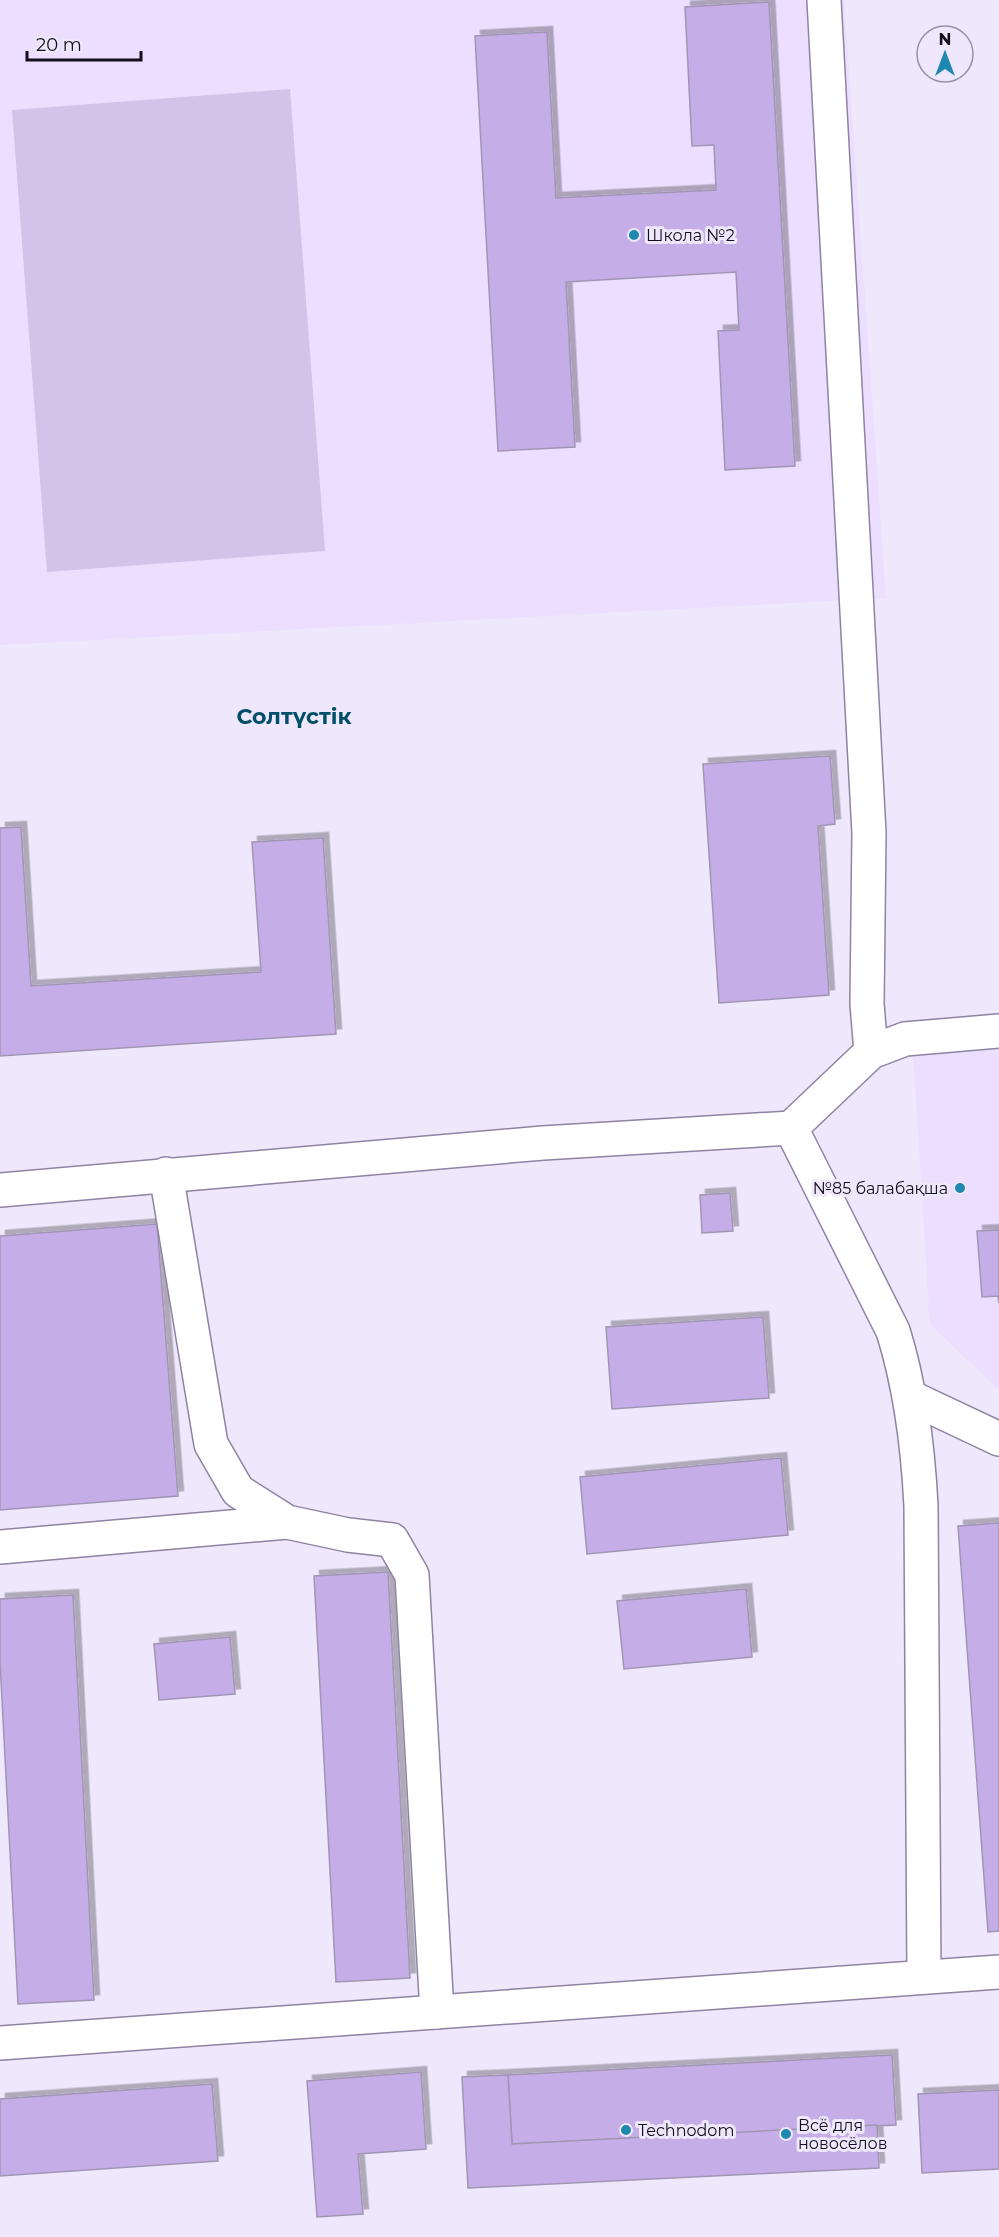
<svg xmlns="http://www.w3.org/2000/svg" width="999" height="2237" font-family="Montserrat,sans-serif">
	<style>
		.built { fill: #ebdeff }
		.green { fill: #d2c3e9 }
		.building { fill: #c5aee7; stroke: #a195b4; stroke-width: 1.5; filter: url(#shadow) }
		.lines { fill: none; stroke-linecap: round; stroke-linejoin: round }
		.minor-casing { stroke: #8f83a2; stroke-width: 36 }
		.minor { stroke: #fff; stroke-width: 33 }
		.poi-dot { fill: #1e88af; stroke: #efe7fc; stroke-width: 2 }
		.labels { text-anchor: middle; dominant-baseline: central; stroke-width: 6; stroke-linejoin: round; paint-order: stroke }
		.poi-label { font-size: 16px; fill: #140f1b; stroke: #efe7fc; text-anchor: start }
		.district-label { font-size: 22px; font-weight: bold; fill: #004f69; stroke: #efe7fc }
	</style>
	<defs>
		<filter id="shadow"><feDropShadow dx="5.5" dy="-5.5" stdDeviation="0" flood-color="#0004"/></filter>
	</defs>
	<rect width="100%" height="100%" fill="#efe7fc"/>
	<g class="built">
		<path d="M0,0H844L886,598L0,645Z"/>
		<path d="M999,1046V1390L930,1324L913,1051Z"/>
	</g>
	<path class="green" d="M290,89L325,551L47,572L12,110Z"/>
	<g class="building">
		<path d="M769,2L795,466L725,470L718,331L739,330L736,272L566,282L575,447L498,451L475,36L547,32L556,198L716,190L714,145L692,146L685,7Z"/>
		<path d="M830,756L835,824L818,826L829,995L719,1003L703,764Z"/>
		<path d="M21,827L31,986L261,972L252,842L323,838L336,1034L0,1056V828Z"/>
		<path d="M730,1193L733,1231L702,1233L700,1195Z"/>
		<path d="M157,1224L178,1496L0,1510V1236Z"/>
		<path d="M999,1230V1303L998,1296L982,1297L977,1231Z"/>
		<path d="M763,1317L769,1398L612,1409L606,1327Z"/>
		<path d="M781,1458L788,1535L587,1554L580,1477Z"/>
		<path d="M999,1523V1931L988,1932L958,1526Z"/>
		<path d="M388,1572L410,1978L336,1982L314,1576Z"/>
		<path d="M746,1589L752,1657L624,1669L617,1601Z"/>
		<path d="M73,1595L94,2000L18,2004L0,1662V1599Z"/>
		<path d="M230,1637L235,1694L159,1700L154,1644Z"/>
		<path d="M892,2055L896,2125L512,2144L508,2075Z"/>
		<path d="M421,2072L426,2149L358,2154L363,2214L317,2217L307,2081Z"/>
		<path d="M508,2075L512,2144L877,2125L879,2168L468,2188L462,2077Z"/>
		<path d="M212,2084L218,2161L0,2176V2099Z"/>
		<path d="M999,2090V2169L922,2173L918,2094Z"/>
	</g>
	<g class="lines">
		<defs>
			<g id="minor">
				<path d="M824,0L869,833L867,1004L871,1052"/>
				<path d="M791,1128L893,1331C911,1388 918,1447 921,1506L924,1977"/>
				<path d="M166,1174L211,1444L238,1491L287,1522L348,1535L392,1540L412,1575L437,2012"/>
				<path d="M0,1190L543,1143L791,1128L871,1052L905,1039L999,1031"/>
				<path d="M910,1397L999,1439"/>
				<path d="M0,1547L287,1522"/>
				<path d="M0,2043L999,1972"/>
			</g>
		</defs>
		<use href="#minor" class="minor-casing"/>
		<use href="#minor" class="minor"/>
	</g>
	<g class="poi-dot">
		<circle cx="634" cy="235" r="6"/>
		<circle cx="960" cy="1188" r="6"/>
		<circle cx="626" cy="2130" r="6"/>
		<circle cx="786" cy="2134" r="6"/>
	</g>
	<g class="labels">
		<g class="poi-label">
			<text x="646" y="235">Школа №2</text>
			<text x="948" y="1188" text-anchor="end">№85 балабақша</text>
			<text x="798" y="2125">Всё для<tspan x="798" dy="18">новосёлов</tspan></text>
			<text x="638" y="2130">Technodom</text>
		</g>
		<g class="district-label">
			<text x="294" y="716">Солтүстік</text>
		</g>
	</g>
	<g transform="translate(945 54)"><circle r="28" fill="#efe7fc" stroke="#9791a2" stroke-width="1.5"/>
	<path d="M0-4.5L10 22L0 15L-10 22Z" fill="#1e88af"/>
	<text y="-9" font-size="16" font-weight="bold" text-anchor="middle" fill="#140f1b">N</text>
	</g>
	<path d="M27 51v9h114v-9" fill="none" stroke="#140f1b" stroke-width="3"/>
	<text x="36" y="51" font-size="18" fill="#140f1b" stroke="#efe7fc" stroke-width="4.5" paint-order="stroke">20 m</text>
</svg>
